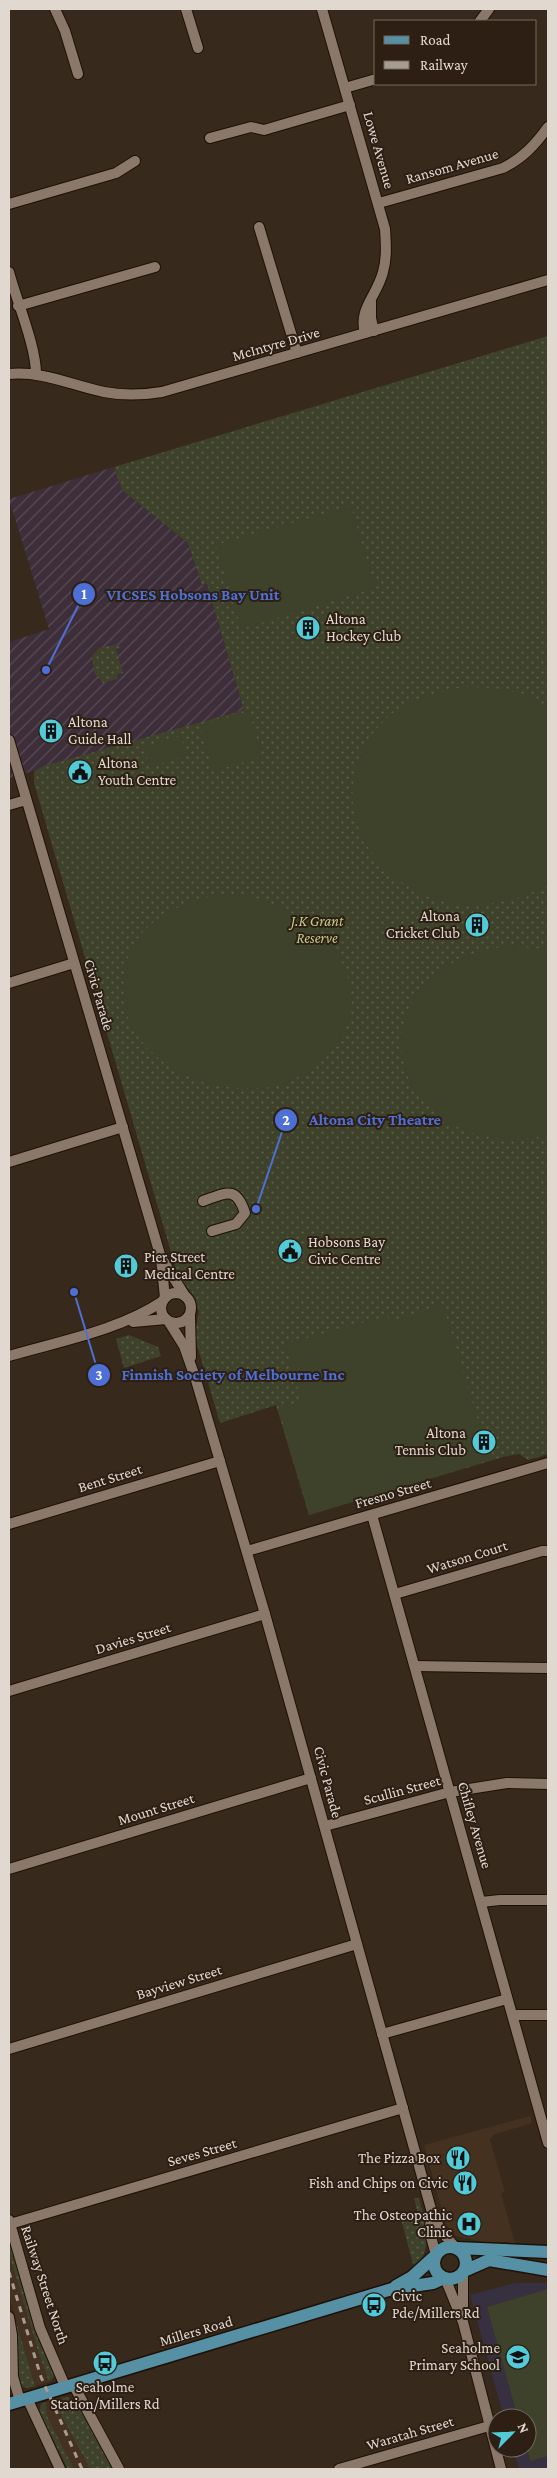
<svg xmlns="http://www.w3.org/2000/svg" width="557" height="2478" font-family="'Crimson Pro',serif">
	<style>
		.built { fill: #453120 }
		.industrial { fill: url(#industrial-furrows) }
		.education { fill: #373040 }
		.grass { fill: url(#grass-dots) }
		.pitch { fill: #3e422b }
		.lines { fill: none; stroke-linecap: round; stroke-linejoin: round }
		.minor-casing { stroke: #1e1106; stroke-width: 12 }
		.major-casing { stroke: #1e1106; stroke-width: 15 }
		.minor { stroke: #8a786a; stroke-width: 10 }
		.major { stroke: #5590a5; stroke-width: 12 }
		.rail { stroke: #a69c92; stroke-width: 3; stroke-dasharray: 6 6; stroke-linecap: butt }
		.labels { text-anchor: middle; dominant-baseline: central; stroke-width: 4; stroke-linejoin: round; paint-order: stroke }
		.street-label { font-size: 15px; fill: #e1d8d0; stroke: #2d1f13 }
		.poi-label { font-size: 15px; fill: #e1d8d0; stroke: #2d1f13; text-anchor: start }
		.park-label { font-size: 15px; font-style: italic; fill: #c1cb8b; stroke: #2d1f13 }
		.leader { fill: none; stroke: #4e70d6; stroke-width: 2 }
		.callout-dot { fill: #4e70d6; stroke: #2d1f13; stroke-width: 2 }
		.mark-label { font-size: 15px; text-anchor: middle; font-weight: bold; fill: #fff }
		.callout-label { font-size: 16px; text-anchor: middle; font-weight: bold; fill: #4e70d6; stroke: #2d1f13; stroke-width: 4; stroke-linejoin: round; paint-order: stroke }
	</style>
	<defs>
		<pattern id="industrial-furrows" width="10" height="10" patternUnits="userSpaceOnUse" patternTransform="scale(1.25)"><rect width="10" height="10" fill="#3d2e3a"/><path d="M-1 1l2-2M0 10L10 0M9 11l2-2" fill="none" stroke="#594c55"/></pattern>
		<pattern id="grass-dots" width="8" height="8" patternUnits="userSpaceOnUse" patternTransform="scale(1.25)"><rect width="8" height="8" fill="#3e422b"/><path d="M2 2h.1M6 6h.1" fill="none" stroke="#5a5d49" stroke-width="1.8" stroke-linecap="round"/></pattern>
	</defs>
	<rect width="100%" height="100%" fill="#37291c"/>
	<g class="built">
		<path d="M530,2116L532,2123L493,2135L490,2140L505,2192L501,2193L515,2243L483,2242L456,2236L446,2225L424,2145Z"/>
		<path d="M9,2254L38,2351L49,2382L35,2386L9,2295Z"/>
		<path d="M59,2398L64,2408L59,2411L90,2469H74L47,2416L46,2402Z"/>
	</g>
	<path class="industrial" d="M114,467L122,490L188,543L202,585L207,584L244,710L9,778V642L49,629L9,499Z"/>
	<path class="education" d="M515,2283H548V2469H519L513,2448H527V2418H504L470,2295Z"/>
	<g class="grass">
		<path d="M548,336V1454L528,1460L519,1454L503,1457L309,1515L276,1405L220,1423L194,1335L199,1313L195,1297L178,1276L34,783V771L44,766L244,710L207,584L202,585L188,543L122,490L114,467Z"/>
		<path d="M114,645L122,647L116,649L123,673L117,675V679L103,683L95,674L92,657L99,648Z"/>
		<path d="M129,1335L158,1347L161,1356L124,1368L116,1339Z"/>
		<path d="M414,2198H419C425,2221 434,2245 417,2266L413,2264L401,2219L418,2214Z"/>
		<path d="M9,2237L55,2376L49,2382L38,2351L9,2254Z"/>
		<path d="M16,2321L35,2386C30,2388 23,2389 20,2384C14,2377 14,2330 16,2321Z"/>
		<path d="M67,2397L76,2402L112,2469H90L59,2411L64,2408L59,2398Z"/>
		<path d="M46,2402L47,2416L74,2469H68L39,2412L41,2404Z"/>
	</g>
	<g class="pitch">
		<path d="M351,506L375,588L241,629L216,545Z"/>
		<path d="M464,687C493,687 524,690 548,707V883C529,897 504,903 480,904C473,904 465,906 458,905C385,893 328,822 363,750C371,733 387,715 403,706C423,696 443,691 464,687Z"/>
		<path d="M249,711L262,757L213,771L200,726Z"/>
		<path d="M181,736L187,755L150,767L144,747Z"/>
		<path d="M250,896C275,905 303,915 322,935C356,970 365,1022 325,1055C311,1068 297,1080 278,1086C271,1088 263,1087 255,1088C206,1091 152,1069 129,1021C123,1007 123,991 124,977C127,931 168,907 208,897C221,894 237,896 250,896Z"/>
		<path d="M505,946L548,949V1136C524,1139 500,1141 476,1134C392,1110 372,1009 451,964C467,954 487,950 505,946Z"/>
		<path d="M443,1305L490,1460L309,1515L279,1409L302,1401L285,1344L387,1316L391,1322Z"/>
		<path d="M548,2289V2456L530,2461L527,2448V2418H518L487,2307Z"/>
	</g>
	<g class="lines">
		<defs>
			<g id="minor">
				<path d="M55,9L65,31L78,74"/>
				<path d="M186,9L198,48"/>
				<path d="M322,9L385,229C386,244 387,258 383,272C377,296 358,309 365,333"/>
				<path d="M480,21L489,9"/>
				<path d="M345,88L376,79"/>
				<path d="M210,138L251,127L264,130L350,105"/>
				<path d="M379,203L503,168C523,158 535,145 548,127"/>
				<path d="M9,204L116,173L135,161"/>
				<path d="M259,227L297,353"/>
				<path d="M9,272C17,302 36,346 36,374"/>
				<path d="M371,302V318L374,331"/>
				<path d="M18,306L155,267"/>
				<path d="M9,374C43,371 71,385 104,392C124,396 143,395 162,392L548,280"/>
				<path d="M9,740L161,1258L165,1298"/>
				<path d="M9,805L26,800"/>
				<path d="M9,983L74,963"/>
				<path d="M9,1162L123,1127"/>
				<path d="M203,1201C226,1193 236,1185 245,1213L236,1224L212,1231"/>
				<path d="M162,1259L185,1296"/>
				<circle cx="176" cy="1308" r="15"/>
				<path d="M190,1316L191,1357"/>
				<path d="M133,1322L166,1319"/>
				<path d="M169,1322L184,1346L196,1380L265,1614L431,2209L441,2231L455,2247"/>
				<path d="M9,1356C60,1341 118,1331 163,1301"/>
				<path d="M372,1515L548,2143"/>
				<path d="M9,1524L220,1461"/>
				<path d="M247,1551L548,1463"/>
				<path d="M395,1594L542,1551H548"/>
				<path d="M416,1666L548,1668"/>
				<path d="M9,1691L265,1614"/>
				<path d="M325,1826L450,1792L507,1783L548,1784"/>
				<path d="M9,1869L311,1778"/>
				<path d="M481,1902L500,1900H548"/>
				<path d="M513,2015H548"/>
				<path d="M382,2034L507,1999"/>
				<path d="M9,2049L357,1944"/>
				<path d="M431,2212L430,2233L436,2255"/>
				<path d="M9,2220L40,2328L65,2386"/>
				<path d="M10,2224L403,2108"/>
				<path d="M445,2278L463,2322L501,2469"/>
				<path d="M463,2316V2273"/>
				<path d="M9,2317L12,2335L13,2377L20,2401"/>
				<path d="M73,2384L119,2469"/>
				<path d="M27,2398L60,2469"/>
				<path d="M339,2469L489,2426"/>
			</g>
			<g id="major">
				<circle cx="450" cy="2263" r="16"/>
				<path d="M456,2248L548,2252"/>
				<path d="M464,2271L489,2260L548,2270"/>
				<path d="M396,2286L412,2277L435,2256"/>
				<path d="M9,2404L392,2289L433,2283L444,2278"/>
			</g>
		</defs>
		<use href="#minor" class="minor-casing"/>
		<use href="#major" class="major-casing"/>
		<use href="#minor" class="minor"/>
		<use href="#major" class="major"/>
		<path class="rail" d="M9,2272L41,2377L82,2469"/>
	</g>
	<defs>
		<symbol id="building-disc" viewBox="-11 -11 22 22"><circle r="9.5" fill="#52cbd9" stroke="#2d1f13"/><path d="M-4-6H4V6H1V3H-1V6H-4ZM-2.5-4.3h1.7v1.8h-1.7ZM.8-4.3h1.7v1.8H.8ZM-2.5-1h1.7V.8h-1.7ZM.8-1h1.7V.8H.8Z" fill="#111"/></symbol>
		<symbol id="civic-disc" viewBox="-11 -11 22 22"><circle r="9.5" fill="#52cbd9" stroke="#2d1f13"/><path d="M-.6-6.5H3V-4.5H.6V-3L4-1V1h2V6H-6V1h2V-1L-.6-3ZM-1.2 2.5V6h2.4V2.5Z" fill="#111"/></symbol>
		<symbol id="restaurant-disc" viewBox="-11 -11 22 22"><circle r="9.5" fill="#52cbd9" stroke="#2d1f13"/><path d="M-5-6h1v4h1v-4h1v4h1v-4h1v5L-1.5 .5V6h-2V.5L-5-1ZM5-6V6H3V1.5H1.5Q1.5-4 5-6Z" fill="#111"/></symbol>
		<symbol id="hospital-disc" viewBox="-11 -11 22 22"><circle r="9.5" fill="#52cbd9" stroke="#2d1f13"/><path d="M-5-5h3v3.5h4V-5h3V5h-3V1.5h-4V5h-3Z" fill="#111"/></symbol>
		<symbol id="bus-disc" viewBox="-11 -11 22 22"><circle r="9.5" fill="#52cbd9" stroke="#2d1f13"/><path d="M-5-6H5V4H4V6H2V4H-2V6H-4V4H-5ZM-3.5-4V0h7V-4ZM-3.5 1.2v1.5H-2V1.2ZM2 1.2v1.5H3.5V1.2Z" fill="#111"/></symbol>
		<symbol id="school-disc" viewBox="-11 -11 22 22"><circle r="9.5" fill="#52cbd9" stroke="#2d1f13"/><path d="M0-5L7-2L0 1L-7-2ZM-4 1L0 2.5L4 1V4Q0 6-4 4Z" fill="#111"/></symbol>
	</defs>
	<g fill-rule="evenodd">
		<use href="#building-disc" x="294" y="614" width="28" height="28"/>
		<use href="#building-disc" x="37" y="717" width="28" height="28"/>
		<use href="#civic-disc" x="66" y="758" width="28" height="28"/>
		<use href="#building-disc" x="463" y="911" width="28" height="28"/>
		<use href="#civic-disc" x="276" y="1237" width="28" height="28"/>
		<use href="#building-disc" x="112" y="1252" width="28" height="28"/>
		<use href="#building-disc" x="470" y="1428" width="28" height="28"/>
		<use href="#restaurant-disc" x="444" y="2144" width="28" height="28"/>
		<use href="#restaurant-disc" x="451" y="2169" width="28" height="28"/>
		<use href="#hospital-disc" x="455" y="2210" width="28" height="28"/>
		<use href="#bus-disc" x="360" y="2291" width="28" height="28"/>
		<use href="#school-disc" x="504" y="2343" width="28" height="28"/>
		<use href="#bus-disc" x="91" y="2349" width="28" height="28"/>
	</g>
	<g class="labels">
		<g class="street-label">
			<text transform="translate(379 150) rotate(74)">Lowe Avenue</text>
			<text transform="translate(452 166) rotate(-16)">Ransom Avenue</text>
			<text transform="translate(276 344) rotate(-16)">McIntyre Drive</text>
			<text transform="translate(99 995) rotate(74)">Civic Parade</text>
			<text transform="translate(110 1478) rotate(-17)">Bent Street</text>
			<text transform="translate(393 1493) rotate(-16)">Fresno Street</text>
			<text transform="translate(467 1557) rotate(-17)">Watson Court</text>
			<text transform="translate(133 1638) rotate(-17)">Davies Street</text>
			<text transform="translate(328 1782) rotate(75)">Civic Parade</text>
			<text transform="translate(402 1790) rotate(-15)">Scullin Street</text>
			<text transform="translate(156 1809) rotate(-17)">Mount Street</text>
			<text transform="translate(475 1825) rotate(74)">Chifley Avenue</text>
			<text transform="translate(179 1982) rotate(-17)">Bayview Street</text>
			<text transform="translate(202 2152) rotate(-16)">Seves Street</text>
			<text transform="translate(45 2285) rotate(72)">Railway Street North</text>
			<text transform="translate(196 2331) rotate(-16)">Millers Road</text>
			<text transform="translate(410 2433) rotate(-16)">Waratah Street</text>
		</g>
		<g class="poi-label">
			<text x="326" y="619">Altona<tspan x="326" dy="17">Hockey Club</tspan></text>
			<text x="68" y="722">Altona<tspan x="68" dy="17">Guide Hall</tspan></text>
			<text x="98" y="763">Altona<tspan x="98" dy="17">Youth Centre</tspan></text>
			<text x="460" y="916" text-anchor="end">Altona<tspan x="460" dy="17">Cricket Club</tspan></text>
			<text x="308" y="1242">Hobsons Bay<tspan x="308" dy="17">Civic Centre</tspan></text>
			<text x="144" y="1257">Pier Street<tspan x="144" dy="17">Medical Centre</tspan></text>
			<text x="466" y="1433" text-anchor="end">Altona<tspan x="466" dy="17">Tennis Club</tspan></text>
			<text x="440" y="2158" text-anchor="end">The Pizza Box</text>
			<text x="448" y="2183" text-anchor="end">Fish and Chips on Civic</text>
			<text x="452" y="2215" text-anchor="end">The Osteopathic<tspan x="452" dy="17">Clinic</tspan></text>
			<text x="392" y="2296">Civic<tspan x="392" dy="17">Pde/Millers Rd</tspan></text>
			<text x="500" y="2348" text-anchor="end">Seaholme<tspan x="500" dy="17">Primary School</tspan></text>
			<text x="105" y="2387" text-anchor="middle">Seaholme<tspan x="105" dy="17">Station/Millers Rd</tspan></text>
		</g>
		<g class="park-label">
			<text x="317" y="921">J.K Grant<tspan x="317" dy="17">Reserve</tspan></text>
		</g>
	</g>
	<path class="leader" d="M46 670L84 594M256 1209L286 1120M74 1292L99 1375"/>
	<g class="callout-dot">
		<circle cx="46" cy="670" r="5"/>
		<circle cx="256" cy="1209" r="5"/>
		<circle cx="74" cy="1292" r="5"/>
		<circle cx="84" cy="594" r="12"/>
		<circle cx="286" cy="1120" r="12"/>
		<circle cx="99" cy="1375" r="12"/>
	</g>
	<g class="mark-label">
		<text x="84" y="599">1</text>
		<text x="286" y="1125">2</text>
		<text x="99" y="1380">3</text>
	</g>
	<g class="callout-label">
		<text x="193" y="600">VICSES Hobsons Bay Unit</text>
		<text x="375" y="1125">Altona City Theatre</text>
		<text x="233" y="1380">Finnish Society of Melbourne Inc</text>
	</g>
	<rect width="557" height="2478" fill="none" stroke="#e1d8d0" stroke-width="20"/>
	<rect x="374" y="20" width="162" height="65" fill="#2d1f13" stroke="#75695f"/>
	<rect x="384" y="36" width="25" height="8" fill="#5590a5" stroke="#75695f"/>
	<text x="420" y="45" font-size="15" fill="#e1d8d0">Road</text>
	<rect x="384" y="61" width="25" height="8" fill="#a69c92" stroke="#75695f"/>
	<text x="420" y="70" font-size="15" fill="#e1d8d0">Railway</text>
	<g transform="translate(512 2433) rotate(66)"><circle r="24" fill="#2d1f13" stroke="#75695f"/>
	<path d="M0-4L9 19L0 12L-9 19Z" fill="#52cbd9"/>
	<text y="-8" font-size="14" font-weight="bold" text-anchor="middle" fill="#e1d8d0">N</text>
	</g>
</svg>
